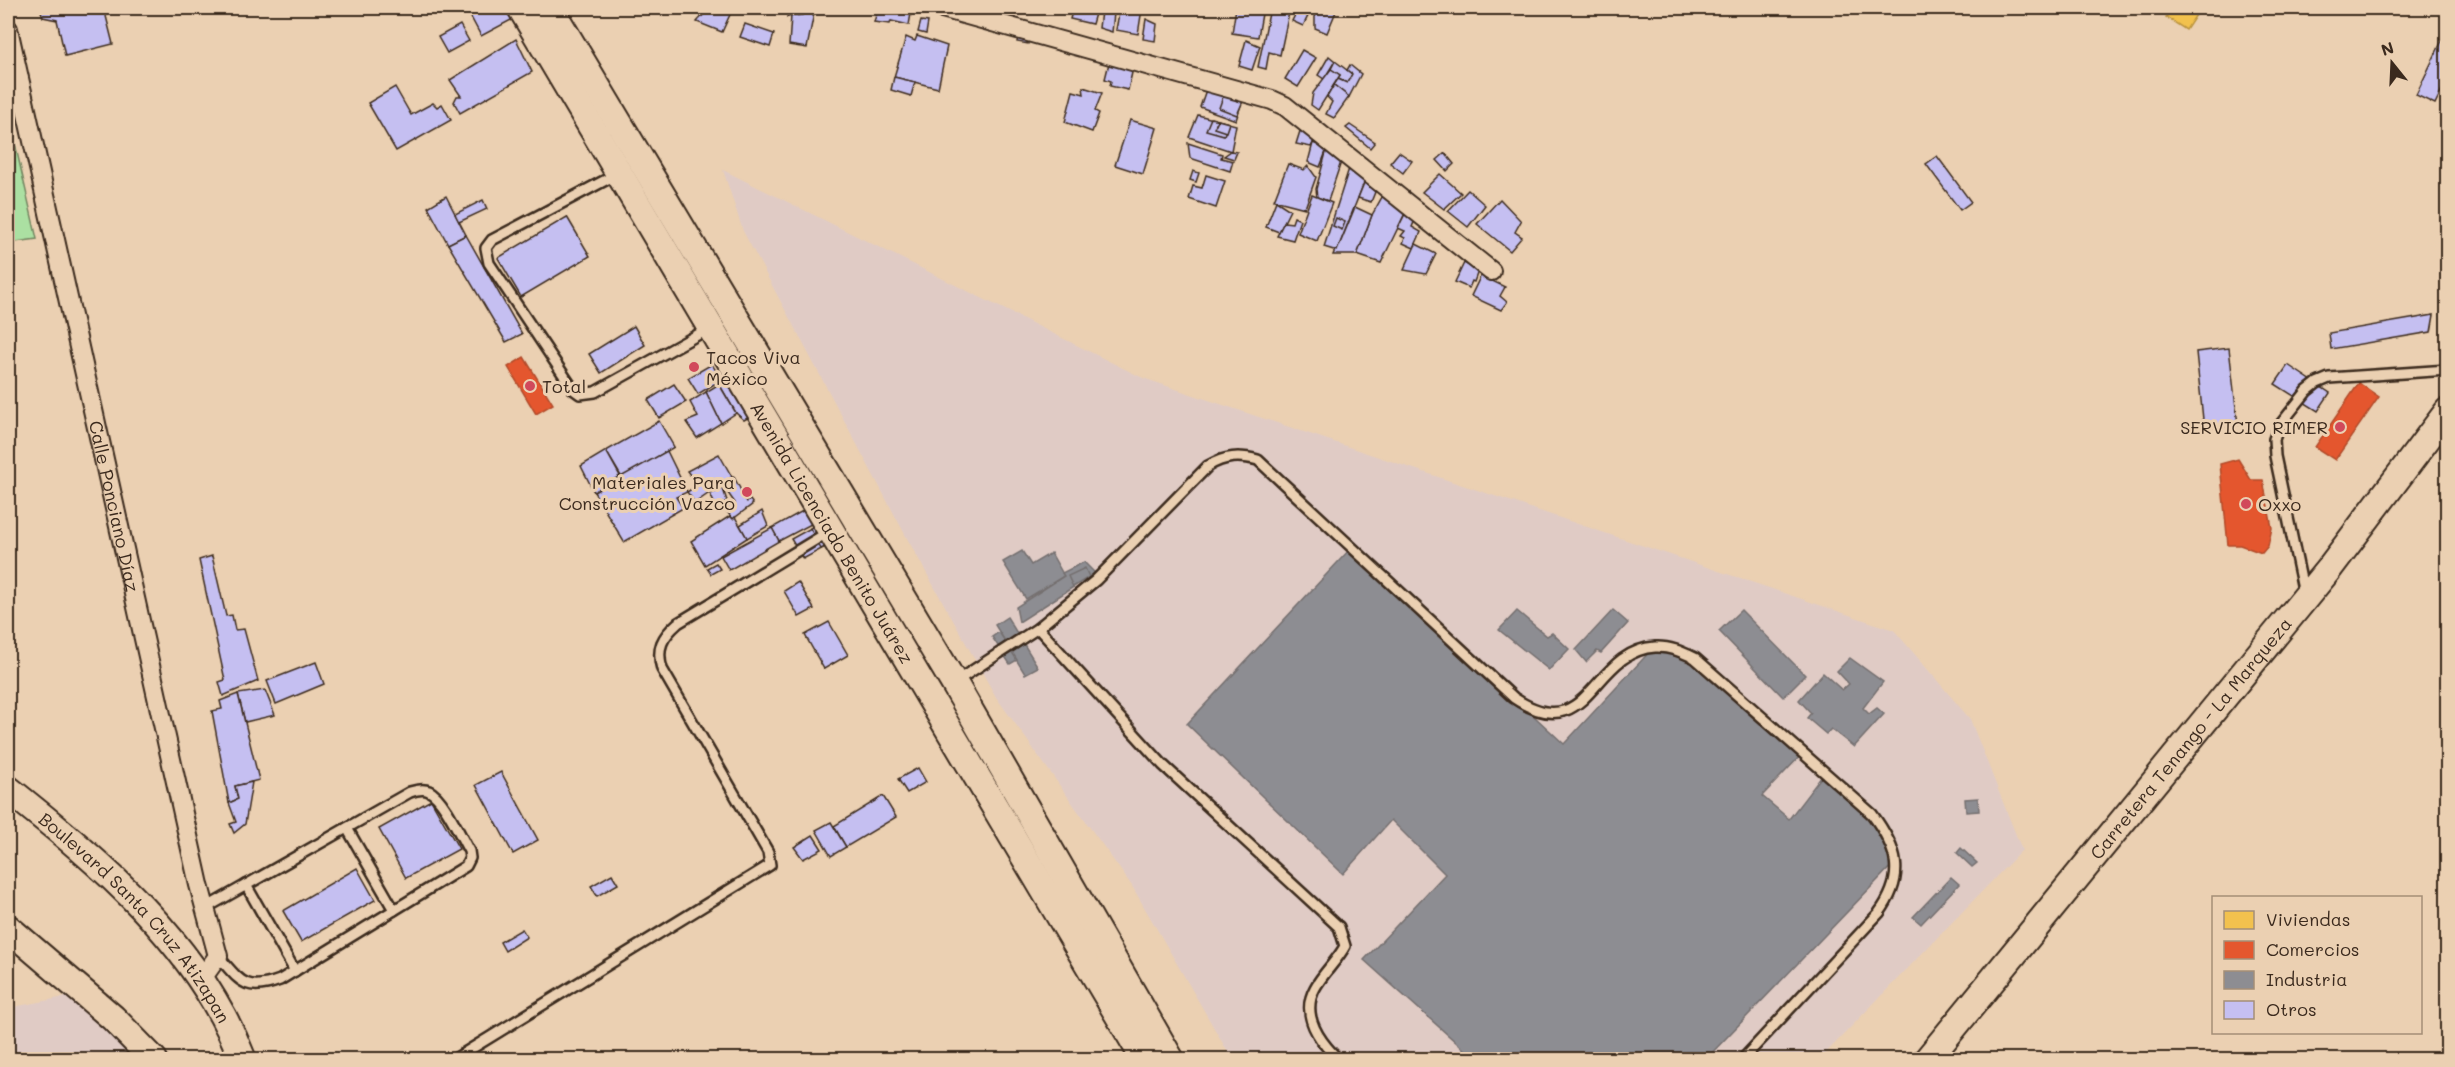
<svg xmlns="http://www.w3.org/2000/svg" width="2455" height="1067" font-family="Mali,sans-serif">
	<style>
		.built { fill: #e0cbc5 }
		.green { fill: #abe0a2; stroke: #738560; stroke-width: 1.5 }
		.homes { fill: #f2c14e; stroke: #bb9440; stroke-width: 1.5 }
		.shops { fill: #e4572e; stroke: #b14a29; stroke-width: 1.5 }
		.industry { fill: #8d8d92; stroke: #746f6f; stroke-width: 1.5 }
		.building { fill: #c5bff1; stroke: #3b2a1e; stroke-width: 1.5 }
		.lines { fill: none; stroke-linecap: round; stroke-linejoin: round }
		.service-casing { stroke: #3b2a1e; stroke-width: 14 }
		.minor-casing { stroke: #3b2a1e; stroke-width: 22 }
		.secondary-casing { stroke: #3b2a1e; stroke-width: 30 }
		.service { stroke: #ebd0b2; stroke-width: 9 }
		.minor { stroke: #ebd0b2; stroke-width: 18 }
		.secondary { stroke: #ebd0b2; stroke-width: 26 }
		.poi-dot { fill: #d1495b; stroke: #ebd0b2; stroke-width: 2 }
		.labels { text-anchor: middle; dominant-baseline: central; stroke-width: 6; stroke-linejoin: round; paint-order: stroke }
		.poi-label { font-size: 18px; fill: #3b2a1e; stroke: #ebd0b2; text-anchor: start }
		.street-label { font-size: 18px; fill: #3b2a1e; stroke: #ebd0b2 }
	</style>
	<rect width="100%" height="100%" fill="#ebd0b2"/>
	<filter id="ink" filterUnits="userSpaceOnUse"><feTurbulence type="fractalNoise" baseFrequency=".0167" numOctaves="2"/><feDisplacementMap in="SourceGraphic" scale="12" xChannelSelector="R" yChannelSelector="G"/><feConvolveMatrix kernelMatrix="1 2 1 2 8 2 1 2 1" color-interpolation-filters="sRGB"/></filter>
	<g filter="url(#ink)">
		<g class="built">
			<path d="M723,170L1143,378L1894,630L1970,719L2022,850L1820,1059H1232L1132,886L996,697L908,540L743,231Z"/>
			<path d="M75,995L145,1060H8V1008Z"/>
		</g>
		<path class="green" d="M8,113L37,239L8,243Z"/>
		<path class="homes" d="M2172,8H2191L2198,12L2186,30L2166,17Z"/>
		<g class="shops">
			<path d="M524,357L553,404L536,414L508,367Z"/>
			<path d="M2359,383L2379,397L2335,460L2315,447Z"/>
			<path d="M2238,459L2251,480H2263L2272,528L2268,546L2262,553L2240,545H2228L2220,464Z"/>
		</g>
		<g class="industry">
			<path d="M1352,547L1564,744L1654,647L1695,658L1803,753L1762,796L1789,819L1825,772L1872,814L1896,861L1705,1060H1476L1364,960L1445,874L1391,820L1343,874L1187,724Z"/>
			<path d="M1022,551L1031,565L1051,553L1064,576L1026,599L1003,562Z"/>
			<path d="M1084,562L1095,573L1019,622L1016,607L1064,576L1062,573Z"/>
			<path d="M1085,568L1089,577L1073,587L1068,576Z"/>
			<path d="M1613,610L1628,623L1601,653L1597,651L1586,662L1576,650Z"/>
			<path d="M1741,610L1805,675L1783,697L1719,631Z"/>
			<path d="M1517,611L1547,636L1552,633L1569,649L1549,670L1499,630Z"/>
			<path d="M1007,617L1038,667L1025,674L995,625Z"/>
			<path d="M999,632L1017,660L1010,664L992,637Z"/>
			<path d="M1850,658L1883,682L1863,708L1869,714L1877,708L1884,714L1854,747L1831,729L1826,734L1807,718L1811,713L1799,700L1823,673L1842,690L1849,684L1837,671Z"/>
			<path d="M1978,798L1979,811L1966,812L1965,799Z"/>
			<path d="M1961,848L1977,863L1972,867L1957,853Z"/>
			<path d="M1951,877L1959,884L1921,924L1913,917Z"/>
		</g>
		<g class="building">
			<path d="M40,8H104L113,44L65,56L57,20L43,17Z"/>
			<path d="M466,8H507L513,19L481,36Z"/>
			<path d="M687,8H733L722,32L697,22L705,13Z"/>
			<path d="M789,8H797V16L787,17Z"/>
			<path d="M804,8H815L807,48L789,45L791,16L803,15Z"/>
			<path d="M878,8H912L909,25L891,21L890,24L874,22Z"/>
			<path d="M1073,8L1096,10L1092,24L1070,19Z"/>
			<path d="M1120,8L1142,9L1138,34L1116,30Z"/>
			<path d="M1236,8H1263L1258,37L1232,33Z"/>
			<path d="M1270,8H1290L1280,55L1269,52L1266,69L1258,67Z"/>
			<path d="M1320,8L1337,9L1327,33L1315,28V17Z"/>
			<path d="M1101,11L1114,13L1112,32L1099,28Z"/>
			<path d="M1297,11L1308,16L1303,26L1292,21Z"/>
			<path d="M1146,19L1157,24L1155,41L1143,39Z"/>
			<path d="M921,21L928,22L926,34L918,32Z"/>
			<path d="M745,24L774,34L770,47L740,37Z"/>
			<path d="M460,25L469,41L447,53L438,37Z"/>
			<path d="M2448,28V77L2435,104L2416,95Z"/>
			<path d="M1018,35L1029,38L1028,44L1017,42Z"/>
			<path d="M917,36L947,46L938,88L894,77L906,37L915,41Z"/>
			<path d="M516,39L532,72L460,113L454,102L457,96H461L450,80Z"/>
			<path d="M1246,40L1260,46L1252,70L1239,66Z"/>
			<path d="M1302,50L1316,58L1298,87L1285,79Z"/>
			<path d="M1329,56L1335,61L1324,79L1318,75Z"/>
			<path d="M1110,59L1134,64L1128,90L1110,86L1111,81L1105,79Z"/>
			<path d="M1335,61L1352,74L1347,83L1338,79L1340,75L1331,69Z"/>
			<path d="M1350,65L1361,74L1349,97L1334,85L1338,79L1347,83L1352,74L1347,70Z"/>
			<path d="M1331,69L1340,75L1318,110L1311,105L1313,93Z"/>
			<path d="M894,77L915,82L911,96L891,90Z"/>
			<path d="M1208,84L1244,96L1236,120L1200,107Z"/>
			<path d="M1334,85L1349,97L1334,118L1326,114L1332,102L1327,97Z"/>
			<path d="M395,87L411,115L433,103L437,107L442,104L451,120L396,151L368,103Z"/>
			<path d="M1083,87L1102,93L1095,111L1099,113L1092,132L1065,122L1073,91L1084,94Z"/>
			<path d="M1224,94L1243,101L1237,115L1219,108Z"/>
			<path d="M1198,115L1236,125L1231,151L1189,137Z"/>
			<path d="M1211,118L1229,123L1224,135L1206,130Z"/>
			<path d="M1130,120L1157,128L1143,174L1115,165Z"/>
			<path d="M1218,120L1229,123L1226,132L1214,128Z"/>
			<path d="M1350,125L1375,142L1370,148L1346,128Z"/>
			<path d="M1301,128L1315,139L1311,147L1296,144Z"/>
			<path d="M1188,143L1222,154L1221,158L1233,161L1230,171L1190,158Z"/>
			<path d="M1313,143L1327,149L1320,167L1308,162Z"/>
			<path d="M1327,149L1341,162L1328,201L1317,197L1316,189Z"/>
			<path d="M1231,151L1237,152L1234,159L1224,156Z"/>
			<path d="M1399,152L1412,161L1403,173L1390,163Z"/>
			<path d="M1445,153L1454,164L1447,171L1437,160Z"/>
			<path d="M1937,156L1971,202L1960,210L1926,164Z"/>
			<path d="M1351,162L1367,175L1337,251L1324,247Z"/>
			<path d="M1288,164L1304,170L1308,166L1316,177L1305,208L1274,200Z"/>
			<path d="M1193,171L1199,173L1196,182L1190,180Z"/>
			<path d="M1440,174L1461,193L1444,209L1422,192Z"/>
			<path d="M1206,175L1225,181L1216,208L1189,199L1193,186L1202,188Z"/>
			<path d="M1364,183L1375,192L1371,202L1358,198Z"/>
			<path d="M1386,190L1407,209L1381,263L1357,255L1372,215Z"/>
			<path d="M1468,190L1485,205L1468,227L1448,211Z"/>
			<path d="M1312,195L1332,203L1317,241L1298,233Z"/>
			<path d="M446,196L466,235L448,244L428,207Z"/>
			<path d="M1500,199L1521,221L1515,232L1522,237L1510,251L1477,224Z"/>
			<path d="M483,200L487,209L459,222L455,214Z"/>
			<path d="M1276,201L1290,210L1279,232L1266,227Z"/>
			<path d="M1355,207L1372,215L1357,255H1333L1335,250L1337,251Z"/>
			<path d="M1405,214L1415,220L1412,227L1421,232L1414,248L1403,243L1405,238L1401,236L1405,231L1398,228Z"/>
			<path d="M567,217L590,256L521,297L498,258Z"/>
			<path d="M1294,217L1300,220L1293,240L1277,236L1284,222L1292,223Z"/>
			<path d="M1336,218L1345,222L1342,230L1333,226Z"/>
			<path d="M466,235L522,334L506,342L448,244Z"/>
			<path d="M1416,244L1436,254L1426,274L1404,270Z"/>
			<path d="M1464,263L1478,271L1474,282L1472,281L1469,288L1455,282Z"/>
			<path d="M1483,271L1486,278L1505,287L1500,296L1507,302L1501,310L1471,296Z"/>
			<path d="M2434,315L2431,332L2331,349L2329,333Z"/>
			<path d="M634,326L645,345L601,373L589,354Z"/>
			<path d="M2229,348L2238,425L2204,429L2196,352Z"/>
			<path d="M712,364L721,380L698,394L688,378Z"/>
			<path d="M2288,365L2330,393L2318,411L2275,384Z"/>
			<path d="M731,376L753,415L744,420L736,413L719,384Z"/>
			<path d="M674,384L686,402L659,418L648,400Z"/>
			<path d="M719,384L736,413L721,423L706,392Z"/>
			<path d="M706,392L721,423L697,438L686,422L698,417L690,402Z"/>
			<path d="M659,421L674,447L622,478L606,451Z"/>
			<path d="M606,451L620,476L594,492L581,466Z"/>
			<path d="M667,451L687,492L676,497L683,508L624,542L594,492Z"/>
			<path d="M719,454L732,477L695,503L687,492L698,485L687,471Z"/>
			<path d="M734,477L747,502L750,500L753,504L733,519L724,508L735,503L723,486Z"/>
			<path d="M723,489L727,501L716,507L710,494Z"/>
			<path d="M808,508L815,522L779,541L772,528Z"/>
			<path d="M762,511L768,526L747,538L740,525Z"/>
			<path d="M730,516L733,519L735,517L747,538L705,565L691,541Z"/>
			<path d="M818,524L829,545L803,559L791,539Z"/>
			<path d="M818,524L829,545L821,549L810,528Z"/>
			<path d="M772,528L779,541L729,570L721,556Z"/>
			<path d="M212,556L226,616L232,615L235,630L244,629L258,681L223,696L219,682L225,680L199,560Z"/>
			<path d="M716,563L720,569L711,574L707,568Z"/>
			<path d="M798,582L814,609L799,617L784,591Z"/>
			<path d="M829,622L848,655L824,669L805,635Z"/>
			<path d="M316,662L324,684L276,704L267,681Z"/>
			<path d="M265,690L275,715L245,722L238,694Z"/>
			<path d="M238,694L259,780L235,786L238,799L229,803L212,711L222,709L220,701Z"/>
			<path d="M918,768L926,782L907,793L898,779Z"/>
			<path d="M501,772L538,840L513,854L476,785Z"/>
			<path d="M252,782L245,824L234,833L230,824L236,822L229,803L238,799L235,786Z"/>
			<path d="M883,796L896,817L846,847L834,826Z"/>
			<path d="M431,800L459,849L406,878L379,829Z"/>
			<path d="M831,822L846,847L831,856L816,830Z"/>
			<path d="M813,835L822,849L803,859L794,847Z"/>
			<path d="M357,868L375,900L301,942L283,911Z"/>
			<path d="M612,874L618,884L597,896L591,886Z"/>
			<path d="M522,929L527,937L505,951L500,942Z"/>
		</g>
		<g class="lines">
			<defs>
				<g id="service">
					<path d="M617,174L492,240L486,248L489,263L573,389L580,394L595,392L708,329"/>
					<path d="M2304,594L2275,456L2274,439L2280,425L2307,391L2317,383L2329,378L2448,370"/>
					<path d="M1038,628L1163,765L1339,927L1345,946C1337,961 1323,973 1315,988C1300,1015 1320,1042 1339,1060"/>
					<path d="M955,682L1038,628L1096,580L1208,466C1225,456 1239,455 1258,460L1514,698C1590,749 1591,651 1655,647C1669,646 1682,652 1695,658L1872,814C1898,849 1906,876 1879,913L1742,1060"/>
					<path d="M347,828L394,910"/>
					<path d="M246,885L295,971"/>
					<path d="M204,909L410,792C416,790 423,788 429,791C443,797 461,837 469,851L470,858L466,866L280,980C245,993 240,981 218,956"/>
					<path d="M453,1060L770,865L768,852L662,669C656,648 662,637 678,623L830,531"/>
				</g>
				<g id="minor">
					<path d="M942,8L1272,100L1285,106L1491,271"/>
					<path id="s1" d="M8,29L199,885L218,956L201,980"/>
				</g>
				<g id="secondary">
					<path id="s2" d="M521,8L1145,1060"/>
					<path d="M550,8L954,683L1171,1060"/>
					<path id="s3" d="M8,789C101,863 199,945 243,1060"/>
					<path d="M8,928L113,1018L154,1060"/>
					<path id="s4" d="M1927,1060L2328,570L2448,411"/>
				</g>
			</defs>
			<use href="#service" class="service-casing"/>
			<use href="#minor" class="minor-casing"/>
			<use href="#secondary" class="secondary-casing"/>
			<use href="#service" class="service"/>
			<use href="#minor" class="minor"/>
			<use href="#secondary" class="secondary"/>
		</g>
	</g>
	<g class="poi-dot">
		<circle cx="694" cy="367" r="6"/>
		<circle cx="530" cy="386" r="6"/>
		<circle cx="2340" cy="427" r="6"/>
		<circle cx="747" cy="492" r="6"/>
		<circle cx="2246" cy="504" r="6"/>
	</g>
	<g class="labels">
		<g class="poi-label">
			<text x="706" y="357">Tacos Viva<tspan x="706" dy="21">México</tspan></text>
			<text x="542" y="386">Total</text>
			<text x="2328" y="427" text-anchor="end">SERVICIO RIMER</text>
			<text x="735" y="482" text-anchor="end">Materiales Para<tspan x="735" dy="21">Construcción Vazco</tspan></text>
			<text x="2258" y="504">Oxxo</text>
		</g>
		<g class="street-label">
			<text stroke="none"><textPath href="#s1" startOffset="489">Calle Ponciano Díaz</textPath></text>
			<text stroke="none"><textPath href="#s2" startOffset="610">Avenida Licenciado Benito Juárez</textPath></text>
			<text stroke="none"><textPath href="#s4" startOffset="416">Carretera Tenango - La Marqueza</textPath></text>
			<text stroke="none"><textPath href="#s3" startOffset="182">Boulevard Santa Cruz Atizapan</textPath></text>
		</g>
	</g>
	<rect width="2455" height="1067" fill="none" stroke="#ebd0b2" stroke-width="30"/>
	<rect x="15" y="15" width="2425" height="1037" fill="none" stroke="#3b2a1e" stroke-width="2" filter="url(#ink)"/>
	<rect x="2212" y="896" width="210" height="138" fill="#ebd0b2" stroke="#a58e77" stroke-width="1.5"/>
	<rect x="2224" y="911" width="30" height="18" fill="#f2c14e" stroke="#a58e77" stroke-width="1.5"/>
	<text x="2266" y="926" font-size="18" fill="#3b2a1e">Viviendas</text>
	<rect x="2224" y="941" width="30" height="18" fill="#e4572e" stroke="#a58e77" stroke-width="1.5"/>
	<text x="2266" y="956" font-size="18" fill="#3b2a1e">Comercios</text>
	<rect x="2224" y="971" width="30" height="18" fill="#8d8d92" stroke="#a58e77" stroke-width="1.5"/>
	<text x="2266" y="986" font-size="18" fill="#3b2a1e">Industria</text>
	<rect x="2224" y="1001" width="30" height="18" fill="#c5bff1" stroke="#a58e77" stroke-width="1.5"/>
	<text x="2266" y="1016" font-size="18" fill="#3b2a1e">Otros</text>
	<g transform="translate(2392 63) rotate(342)" stroke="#ebd0b2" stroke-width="4.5" paint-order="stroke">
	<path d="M0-4.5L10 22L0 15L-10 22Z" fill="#3b2a1e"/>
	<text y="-9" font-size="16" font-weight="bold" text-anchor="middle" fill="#3b2a1e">N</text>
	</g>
</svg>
